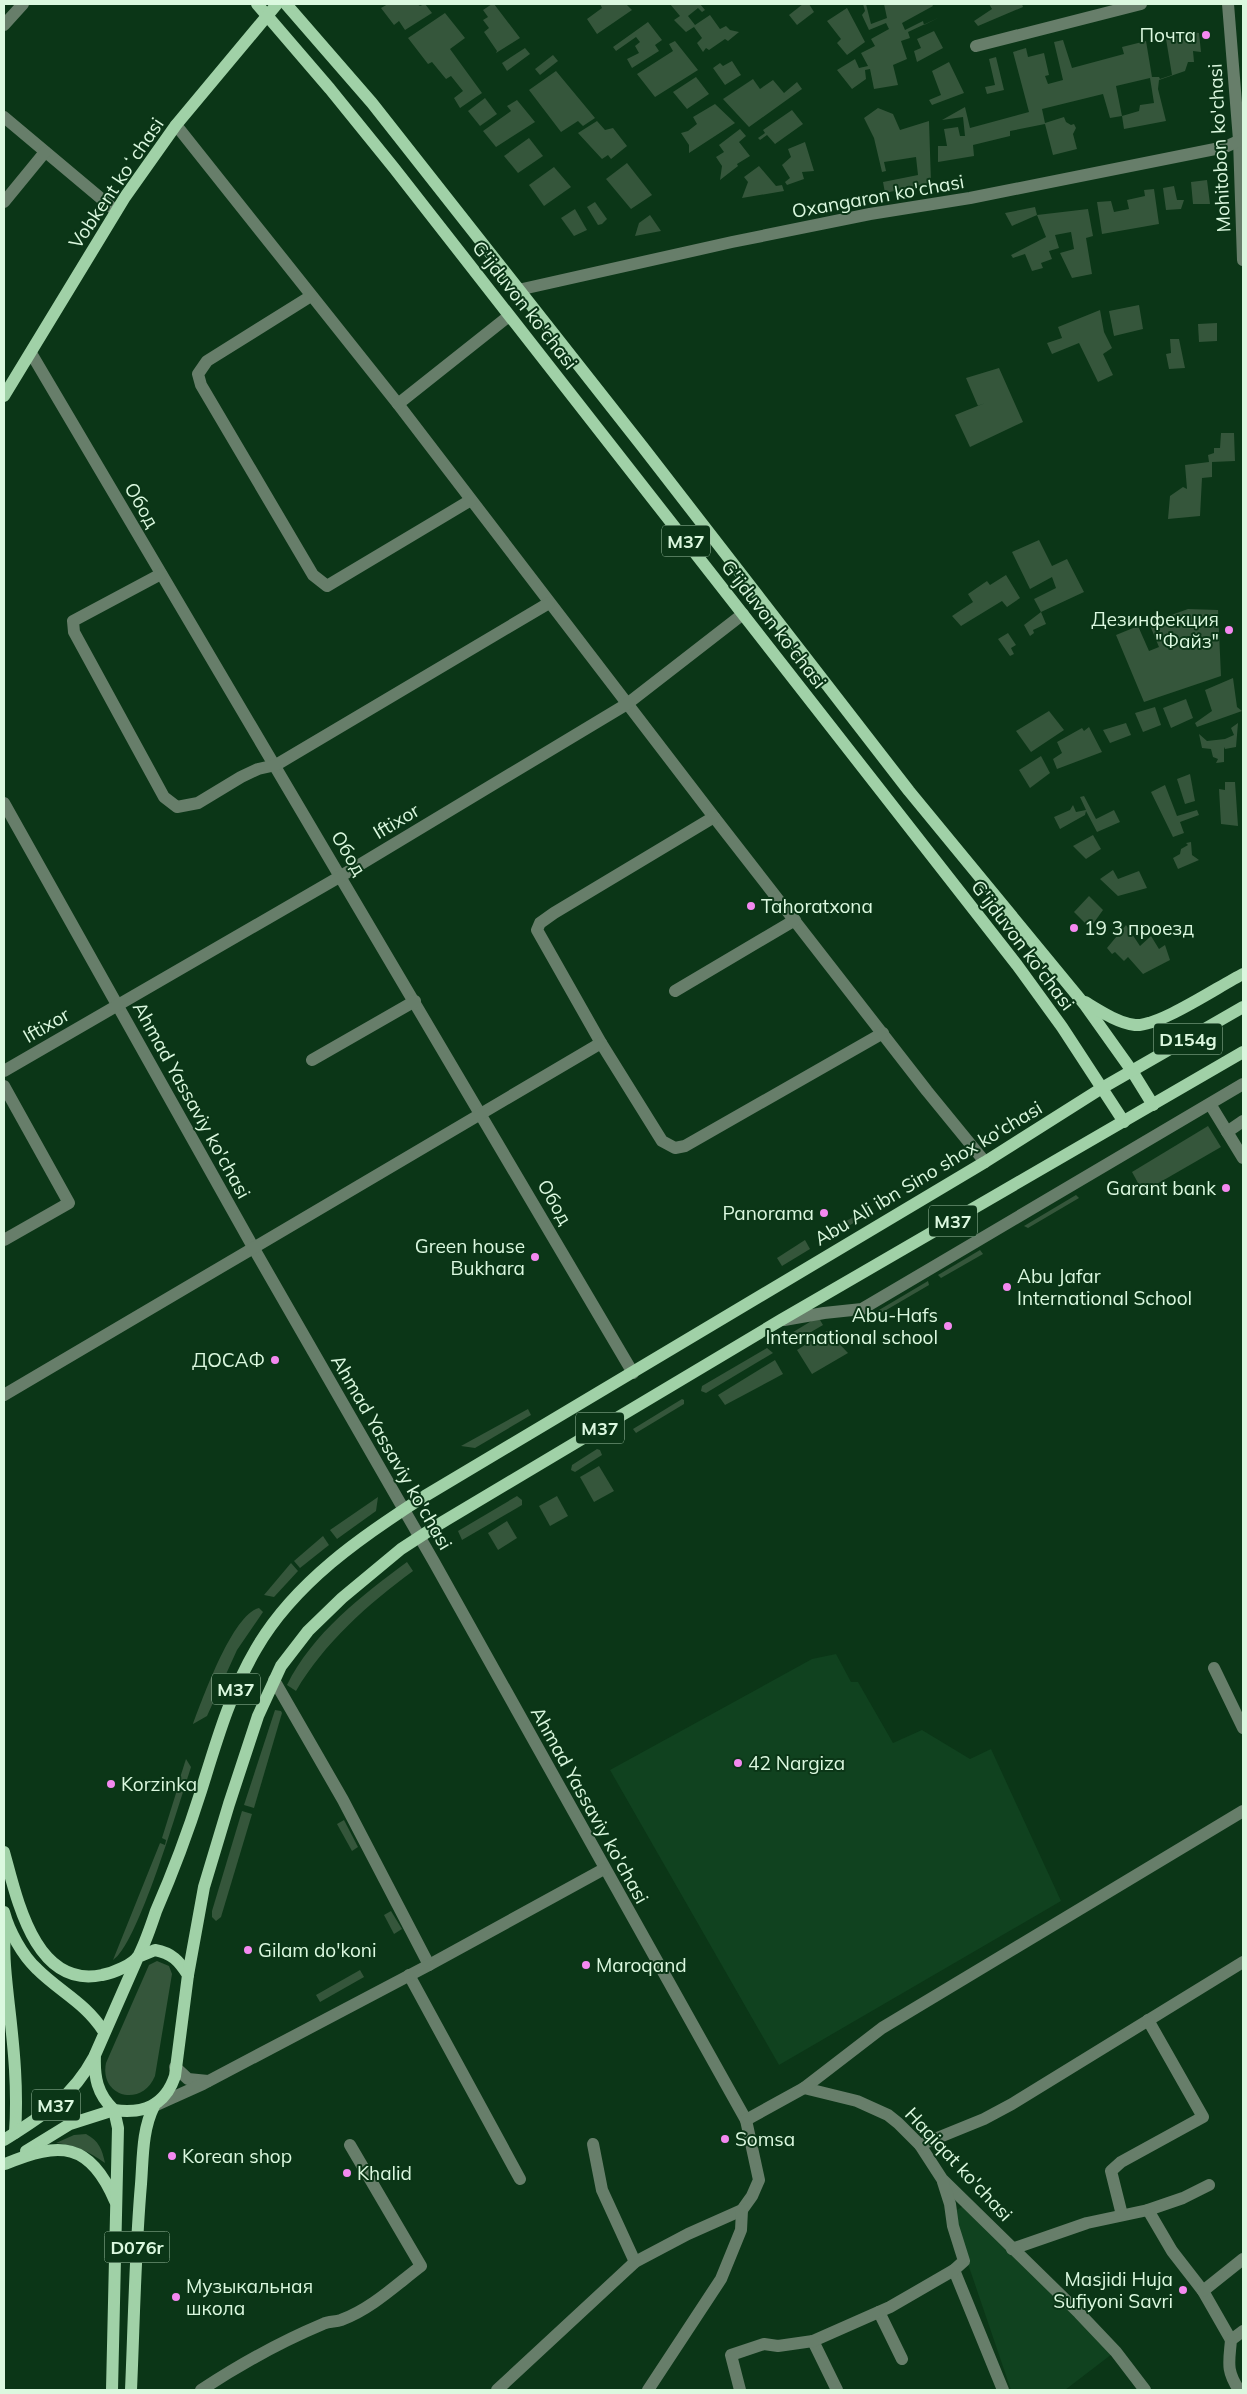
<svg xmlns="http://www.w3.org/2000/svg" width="1247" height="2394" font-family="Mulish,sans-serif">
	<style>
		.built { fill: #10421f }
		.green { fill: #35563b; fill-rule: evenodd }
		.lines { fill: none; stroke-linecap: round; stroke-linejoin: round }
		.minor { stroke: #677e6a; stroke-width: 12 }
		.major { stroke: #a0d1a7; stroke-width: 12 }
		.poi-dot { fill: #f489f0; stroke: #0b3617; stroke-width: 2 }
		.labels { text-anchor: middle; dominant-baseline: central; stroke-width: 4; stroke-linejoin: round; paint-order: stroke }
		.shield { fill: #0b3617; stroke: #9dbea3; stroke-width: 1 }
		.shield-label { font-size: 18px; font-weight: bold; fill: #dbf8df }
		.poi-label { font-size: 19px; fill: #dbf8df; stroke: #0b3617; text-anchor: start }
		.street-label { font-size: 19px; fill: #dbf8df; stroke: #0b3617 }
	</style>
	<rect width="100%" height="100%" fill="#0b3617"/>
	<g class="built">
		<path d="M836,1654L851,1682H858L893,1743L922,1730L970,1759L991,1749L1061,1901L779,2065L610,1770L812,1659Z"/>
		<path d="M963,2206L1112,2354L1065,2390H1011L951,2214Z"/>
	</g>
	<g class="green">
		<path d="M388,4H417L420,6L425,4L432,13L405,30L399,21L394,25L381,8Z"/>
		<path d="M492,4H494L520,38L496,53L497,51L484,32L489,28L483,20L488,17L483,10Z"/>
		<path d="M600,4H626L632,10L597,34L587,19L602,8Z"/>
		<path d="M670,4H700L705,10L702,12L698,8L688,16L695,25L710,15L720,29L726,26L730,30L739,32L728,41L725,39L709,50L706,48L703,52L697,43L702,38L694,27L686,32L674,20L680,16Z"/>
		<path d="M803,4H809L814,12L797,25L789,15Z"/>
		<path d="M863,4H866L871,24L887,18L884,4H932L933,6L902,23L905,30L923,21L924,25L938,18L908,32L910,38L901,41L907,59L893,65L898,85L874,89L870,69L865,70L866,79L852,89L837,70L855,59L859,68L868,66L861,53L875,46L871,39L889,29L886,23L869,30L862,15L865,11Z"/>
		<path d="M989,4H1022L1023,7L978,26L974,21L992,9Z"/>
		<path d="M847,8L865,42L847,55L837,43L841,39L827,21Z"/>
		<path d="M445,13L465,38L450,49L482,93L460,108L454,98L463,91L451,76L446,79L432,62L428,64L408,38Z"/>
		<path d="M648,22L662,40L655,45L659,51L632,68L627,59L639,53L635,46L640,42L636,37L616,51L613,47Z"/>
		<path d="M934,31L943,48L917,62L914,51L921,48L917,39Z"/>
		<path d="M1191,32L1199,33L1201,52L1193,51L1194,62H1188L1185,71L1159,80L1158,89L1166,121L1124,129L1122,116L1110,118L1103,94L1042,109L1045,123L1064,117L1066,122L1071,125L1074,124L1076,128L1073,134L1077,149L1053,155L1045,124L1010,131V136L973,145L974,156L938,162V146H947L944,129L958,127L960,136H965L963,117L942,120L965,107L970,128L1029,112L1013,52L1026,48L1028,57L1044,53L1049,75L1045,76L1048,84L1063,80L1054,42L1063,40L1072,68L1124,54L1122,47L1146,41L1152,77H1159L1160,79L1172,75L1166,39ZM1150,78L1154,103L1140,105L1139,111L1122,116L1116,86Z"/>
		<path d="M675,41L698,70L655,97L637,74L673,51L669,44Z"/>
		<path d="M525,48L530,54L507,71L502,63Z"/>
		<path d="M553,55L558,61L540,75L535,69Z"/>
		<path d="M996,57L1004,90L987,94L985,87L995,85L989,59Z"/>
		<path d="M732,61L741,75L725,85L713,68L720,63L723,66Z"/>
		<path d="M949,62L964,93L932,105L929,100L941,95L932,71Z"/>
		<path d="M556,71L595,118L583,126L578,121L561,132L529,90Z"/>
		<path d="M696,77L709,94L687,109L673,92Z"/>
		<path d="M753,79L760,89L773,80L784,93L797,82L802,89L749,127L723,99Z"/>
		<path d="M485,98L497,114L480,126L468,111Z"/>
		<path d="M517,100L535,122L496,147L483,131L511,111L507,106Z"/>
		<path d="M715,104L735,123L689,153V145L681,133L688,131L697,124L693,117Z"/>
		<path d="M878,108L893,114L900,130L929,121L931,183L885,193L883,182L918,175L916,157L884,162L886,171L882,172L874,138L864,118Z"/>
		<path d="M792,110L803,124L775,144L767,135L760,140L758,138L765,133L763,130Z"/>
		<path d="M597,121L605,130L613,128L627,146L611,159L608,155L602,159L578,133Z"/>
		<path d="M740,129L746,136L739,142L750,156L737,164L738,166L720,180L722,166L716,157L724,152L719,145Z"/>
		<path d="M529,138L543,156L518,173L504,156Z"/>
		<path d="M805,142L814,171L802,172L804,179L787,185L785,182L790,178L782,165L791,157L788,149Z"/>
		<path d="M627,163L652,195L631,209L606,179Z"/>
		<path d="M759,166L776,186L782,185L784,191L742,198L748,182L744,177Z"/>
		<path d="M554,167L571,187L544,206L529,185Z"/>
		<path d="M1207,180L1210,204H1193L1191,182Z"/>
		<path d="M1174,186L1177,200H1184L1181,209L1166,210L1163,188Z"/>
		<path d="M1154,189L1159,224L1102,234L1097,202L1111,201L1114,212L1129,209L1127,200L1145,196L1144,190Z"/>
		<path d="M595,202L607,219L602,224L598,225L587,207Z"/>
		<path d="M1035,207L1037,215L1088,209L1093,236L1086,238L1092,274L1072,278L1060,253L1074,249L1071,232L1055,235L1059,248L1049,251L1052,259L1041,263L1043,268L1032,271L1025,254L1013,258L1011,255L1046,237L1037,215L1012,226L1005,213Z"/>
		<path d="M575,209L587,230L574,236L561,218Z"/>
		<path d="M650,215L661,231L635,236L639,223Z"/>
		<path d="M1139,305L1143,329L1114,336L1109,311Z"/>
		<path d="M1100,310L1104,332L1112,348L1103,354L1113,375L1098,382L1079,343L1052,354L1047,343L1062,338L1058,327Z"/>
		<path d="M1217,323V341L1199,342L1198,324Z"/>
		<path d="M1170,339H1179L1185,368L1169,369L1166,354L1171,353Z"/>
		<path d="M999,368L1023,422L970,447L955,415L985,403L978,406L966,378Z"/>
		<path d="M1221,433H1234L1235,461L1212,462V477L1202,478L1200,516L1168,519L1170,496L1183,487L1187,489L1185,465L1209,462L1208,455L1214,453V448H1220Z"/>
		<path d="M1039,540L1052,566L1067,559L1084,592L1041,612L1046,624L1033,630L1034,633L1030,636L1024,625L1041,612L1034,599L1056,588L1052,577L1030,589L1012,552Z"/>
		<path d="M1006,575L1020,598L1007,607L1002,601L961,626L952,616L973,602L968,594L987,581L990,585Z"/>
		<path d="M1188,609L1218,610L1221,676L1144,702L1116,635L1138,626L1149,651L1159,647L1149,623Z"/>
		<path d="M1008,633L1016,645L1011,648L1014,654L1010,656L998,639Z"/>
		<path d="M1233,678L1237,707L1242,711L1197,727L1195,723L1212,711L1205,690Z"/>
		<path d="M1186,699L1193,718L1171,728L1163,708Z"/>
		<path d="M1155,707L1161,725L1143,732L1135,713Z"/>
		<path d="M1049,711L1064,730L1031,752L1016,731Z"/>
		<path d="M1126,723L1131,735L1110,743L1103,730Z"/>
		<path d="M1238,723L1236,747L1225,749L1224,747V762L1216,763L1218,759L1213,757L1211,749L1202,748L1199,734L1207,741L1225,739L1234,735L1231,728Z"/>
		<path d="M1089,727L1102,752L1057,769L1053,759L1062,753L1057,742L1082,728L1084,731Z"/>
		<path d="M1041,756L1050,773L1030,788L1019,770Z"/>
		<path d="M1190,774L1195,801L1185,804L1177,779Z"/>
		<path d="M1225,782H1235L1238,826L1221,824L1219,789L1225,790Z"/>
		<path d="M1165,785L1177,816L1197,810L1199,815L1180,822L1184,833L1173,837L1151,792Z"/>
		<path d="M1084,796L1096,819L1114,810L1120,822L1097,832L1086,811L1085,815L1060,829L1054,817L1070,810L1073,805L1076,812L1086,810L1080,797Z"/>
		<path d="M1093,835L1101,849L1086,859L1073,846Z"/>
		<path d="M1191,842L1192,855L1199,860L1178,869L1173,858L1180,854L1181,849L1188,845L1186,843Z"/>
		<path d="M1113,870L1118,879L1139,871L1147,888L1118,896L1100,879Z"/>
		<path d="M1089,896L1103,910L1090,928L1074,912Z"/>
		<path d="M1126,925L1140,946L1151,936L1159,949L1165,945L1170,960L1143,974L1128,957L1124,961L1115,952L1112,954L1107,948Z"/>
		<path d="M1208,1126L1221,1147L1143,1192L1132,1172Z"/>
		<path d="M1076,1195L1079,1198L1028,1228L1024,1226Z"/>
		<path d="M865,1210L868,1214L834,1235L831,1230Z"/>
		<path d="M805,1240L810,1249L782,1266L777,1258Z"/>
		<path d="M980,1250L983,1254L941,1278L938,1275Z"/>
		<path d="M928,1281L929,1285L876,1316L874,1313Z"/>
		<path d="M813,1320H820L823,1325L787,1346L784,1342L785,1337Z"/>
		<path d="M827,1331L848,1353L812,1374L797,1350Z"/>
		<path d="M767,1348L773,1353L706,1393L701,1391L702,1386Z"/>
		<path d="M775,1360L783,1374L725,1405L718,1395Z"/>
		<path d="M682,1399L684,1400V1404L636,1433L633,1429Z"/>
		<path d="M528,1409L531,1415L475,1448L461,1446Z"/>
		<path d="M597,1449L600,1450L602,1455L575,1472L571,1470L572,1465Z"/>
		<path d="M599,1466L614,1491L594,1502L580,1477Z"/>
		<path d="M517,1496L522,1500V1505L462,1540L458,1531Z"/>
		<path d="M557,1496L568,1516L550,1526L539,1506Z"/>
		<path d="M378,1497L376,1511L337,1539L330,1530Z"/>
		<path d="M507,1521L517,1538L498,1550L488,1533Z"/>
		<path d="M323,1536L329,1545L300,1568L294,1561Z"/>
		<path d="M407,1562L413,1571C368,1604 324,1643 296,1691L287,1685C312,1634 362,1595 407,1562Z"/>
		<path d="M291,1563L298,1571L274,1597L264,1595Z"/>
		<path d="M259,1608L263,1612L237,1650L207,1716L193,1724C203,1698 232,1615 259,1608Z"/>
		<path d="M275,1710L281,1711L282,1713L254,1808L244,1805Z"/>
		<path d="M186,1759L191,1767L185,1786L178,1784Z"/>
		<path d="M177,1790L183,1792C173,1823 136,1946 113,1960L160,1843L165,1845L166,1840L162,1838Z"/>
		<path d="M242,1811L252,1814L221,1917L216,1921L212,1917V1911Z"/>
		<path d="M344,1820L358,1847L352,1851L337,1824Z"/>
		<path d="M391,1911L402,1929L394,1934L384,1915Z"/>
		<path d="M157,1961L169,1966L172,1974L155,2076C142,2108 99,2097 106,2063L149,1965Z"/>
		<path d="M360,1970L364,1977L320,2002L316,1995Z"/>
		<path d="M86,2134C99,2141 102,2149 105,2163C89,2152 76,2145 56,2143L74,2135Z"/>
	</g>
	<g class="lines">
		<g class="minor">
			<path d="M1228,4L1239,140L1243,260"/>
			<path d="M4,25L23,4"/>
			<path d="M976,46L1141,4"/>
			<path d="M4,117L116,211"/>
			<path d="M176,125L398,404L714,817L927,1091L985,1162"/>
			<path d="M4,202L45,152"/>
			<path d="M518,290L732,242L870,214L970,198L1225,147L1243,139"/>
			<path d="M311,296L207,361L198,374L201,385L313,575L327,586L471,500"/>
			<path d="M31,353L633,1373"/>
			<path d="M398,404L509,316"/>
			<path d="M161,574L73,621L74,632L164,797L177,807L198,803L241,777L258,769L276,765L549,603"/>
			<path d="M4,803L253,1247L434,1562L746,2120L759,2180L752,2196L742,2210L688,2234L635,2262L497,2390"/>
			<path d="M714,817L554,913L540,923L537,930L601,1043L662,1141L675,1148L685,1146L883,1033"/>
			<path d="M675,991L795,920"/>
			<path d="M312,1060L415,1001"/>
			<path d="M4,1071L341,876L627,704L743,614"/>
			<path d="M4,1086L69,1203L4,1240"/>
			<path d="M1210,1104L1243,1158"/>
			<path d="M1227,1132L1243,1121"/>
			<path d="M784,1320L824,1313L862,1309L1243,1084"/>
			<path d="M4,1395L601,1043"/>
			<path d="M1214,1668L1243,1728"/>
			<path d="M274,1680L343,1800L429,1965"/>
			<path d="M409,1975L520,2179"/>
			<path d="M175,2067L188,2079L208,2081"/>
			<path d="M804,2088L857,2101L888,2115L898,2123L920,2145L942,2179L1079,2313L1116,2352L1145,2390"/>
			<path d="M154,2106L203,2084L429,1965L604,1869"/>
			<path d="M746,2120L804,2088L882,2028L1243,1811"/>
			<path d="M593,2144L602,2190L635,2262"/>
			<path d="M920,2145L984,2119L1012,2104L1243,1962"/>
			<path d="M1148,2210L1172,2251L1203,2291L1231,2340"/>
			<path d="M1122,2215L1111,2171L1121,2162L1203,2117L1148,2020"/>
			<path d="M1012,2249L1087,2223L1148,2210L1183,2198L1209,2185"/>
			<path d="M954,2270L1003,2390"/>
			<path d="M1203,2291L1243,2259"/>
			<path d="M879,2312L902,2359"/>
			<path d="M813,2341L837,2390"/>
			<path d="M201,2390C239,2365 280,2342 323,2324C329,2321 335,2322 341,2320C371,2309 396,2285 421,2266L350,2145"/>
			<path d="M648,2390L721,2279L741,2230L742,2210"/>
			<path d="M740,2390L731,2355L764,2344L778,2346L813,2341L890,2307L954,2270L964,2261L953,2226L950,2204L943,2182"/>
			<path d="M1239,2390C1226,2370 1229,2363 1231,2340L1243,2331"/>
		</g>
		<g class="major">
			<path d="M257,4L330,89L394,168L1017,965L1062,1027L1124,1122"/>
			<path d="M286,4L372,103L642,446L909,791L1085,1005L1132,1071L1153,1105"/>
			<path d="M4,396L125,197L176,125L277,4"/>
			<path d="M1085,1002C1100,1011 1118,1023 1135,1025C1159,1027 1219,986 1243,974"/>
			<path d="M4,1852C17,1899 35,1989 102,1975C113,1973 133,1965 139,1955C146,1941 151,1926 156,1911C173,1872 188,1832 201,1791C216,1743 230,1693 256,1649C294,1583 362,1536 425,1496L985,1162L1102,1088L1243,1007"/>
			<path d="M4,1912C9,1931 22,1955 37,1969C60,1992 86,2003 104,2032"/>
			<path d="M6,1922C2,1950 6,1978 9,2006C14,2049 18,2090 15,2133"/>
			<path d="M155,1950C172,1953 179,1961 188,1975L175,2076C165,2106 143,2114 114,2110C97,2094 94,2077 95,2055L138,1957Z"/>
			<path d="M188,1975L204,1887L229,1804L258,1716L281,1666L308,1631L342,1598L401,1549L441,1523L781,1320L1243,1052"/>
			<path d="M4,2140C42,2116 72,2098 94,2057"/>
			<path d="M26,2151L70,2124L114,2110"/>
			<path d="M5,2164C60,2141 90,2142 115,2201"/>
			<path d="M112,2390L118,2128L114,2110"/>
			<path d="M131,2390C134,2322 135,2253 141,2184C143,2158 142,2130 154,2106"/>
		</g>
	</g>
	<g class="poi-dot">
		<circle cx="1206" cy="35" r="5"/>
		<circle cx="1229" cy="630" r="5"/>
		<circle cx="751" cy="906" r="5"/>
		<circle cx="1074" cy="928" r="5"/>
		<circle cx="1226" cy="1188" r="5"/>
		<circle cx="824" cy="1213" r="5"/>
		<circle cx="535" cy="1257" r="5"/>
		<circle cx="1007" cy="1287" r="5"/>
		<circle cx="948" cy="1326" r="5"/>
		<circle cx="275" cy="1360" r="5"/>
		<circle cx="738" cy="1763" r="5"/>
		<circle cx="111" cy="1784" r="5"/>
		<circle cx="248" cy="1950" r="5"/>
		<circle cx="586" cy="1965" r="5"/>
		<circle cx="725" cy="2139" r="5"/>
		<circle cx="172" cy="2156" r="5"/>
		<circle cx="347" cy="2173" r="5"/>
		<circle cx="1183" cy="2290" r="5"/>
		<circle cx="176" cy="2297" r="5"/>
	</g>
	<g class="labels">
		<g class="shield">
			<rect x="662" y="525.5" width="48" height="31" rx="4"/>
			<rect x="1154" y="1023.5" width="68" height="31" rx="4"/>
			<rect x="929" y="1205.5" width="48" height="31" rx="4"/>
			<rect x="576" y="1412.5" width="48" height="31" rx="4"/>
			<rect x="212" y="1673.5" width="48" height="31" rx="4"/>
			<rect x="32" y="2089.5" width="48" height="31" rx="4"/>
			<rect x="104.5" y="2231.5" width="65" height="31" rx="4"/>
		</g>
		<g class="shield-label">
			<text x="686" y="541">M37</text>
			<text x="1188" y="1039">D154g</text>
			<text x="953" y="1221">M37</text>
			<text x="600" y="1428">M37</text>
			<text x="236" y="1689">M37</text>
			<text x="56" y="2105">M37</text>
			<text x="137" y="2247">D076r</text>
		</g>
		<g class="poi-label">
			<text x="1196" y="35" text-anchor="end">Почта</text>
			<text x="1219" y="619" text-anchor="end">Дезинфекция<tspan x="1219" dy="22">"Файз"</tspan></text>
			<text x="761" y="906">Tahoratxona</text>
			<text x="1084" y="928">19 3 проезд</text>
			<text x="1216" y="1188" text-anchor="end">Garant bank</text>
			<text x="814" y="1213" text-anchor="end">Panorama</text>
			<text x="525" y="1246" text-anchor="end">Green house<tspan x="525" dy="22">Bukhara</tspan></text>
			<text x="1017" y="1276">Abu Jafar<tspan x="1017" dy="22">International School</tspan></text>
			<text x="938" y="1315" text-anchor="end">Abu-Hafs<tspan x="938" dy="22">International school</tspan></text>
			<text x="265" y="1360" text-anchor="end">ДОСАФ</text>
			<text x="748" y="1763">42 Nargiza</text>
			<text x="121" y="1784">Korzinka</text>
			<text x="258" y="1950">Gilam do'koni</text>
			<text x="596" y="1965">Maroqand</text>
			<text x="735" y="2139">Somsa</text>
			<text x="182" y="2156">Korean shop</text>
			<text x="357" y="2173">Khalid</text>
			<text x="1173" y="2279" text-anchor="end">Masjidi Huja<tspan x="1173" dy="22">Sufiyoni Savri</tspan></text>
			<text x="186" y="2286">Музыкальная<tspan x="186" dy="22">школа</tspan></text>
		</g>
		<g class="street-label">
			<text transform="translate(1219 148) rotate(-93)">Mohitobon ko'chasi</text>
			<text transform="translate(116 183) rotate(-56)">Vobkent koʻchasi</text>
			<text transform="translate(878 196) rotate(-10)">Oxangaron ko'chasi</text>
			<text transform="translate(525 305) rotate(52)">G'ijduvon ko'chasi</text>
			<text transform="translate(142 505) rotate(60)">Обод</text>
			<text transform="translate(774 624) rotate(52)">G'ijduvon ko'chasi</text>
			<text transform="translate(396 821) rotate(-31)">Iftixor</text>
			<text transform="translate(349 853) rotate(59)">Обод</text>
			<text transform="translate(1023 945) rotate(53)">G'ijduvon ko'chasi</text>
			<text transform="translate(46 1025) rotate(-30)">Iftixor</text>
			<text transform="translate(192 1100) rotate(61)">Ahmad Yassaviy ko'chasi</text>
			<text transform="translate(928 1173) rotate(-31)">Abu Ali ibn Sino shox ko'chasi</text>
			<text transform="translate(555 1202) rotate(60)">Обод</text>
			<text transform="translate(392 1452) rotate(60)">Ahmad Yassaviy ko'chasi</text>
			<text transform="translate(590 1805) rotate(61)">Ahmad Yassaviy ko'chasi</text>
			<text transform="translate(959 2164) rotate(47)">Haqiqat ko'chasi</text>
		</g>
	</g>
	<rect width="1247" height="2394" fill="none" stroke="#dbf8df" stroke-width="10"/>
</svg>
